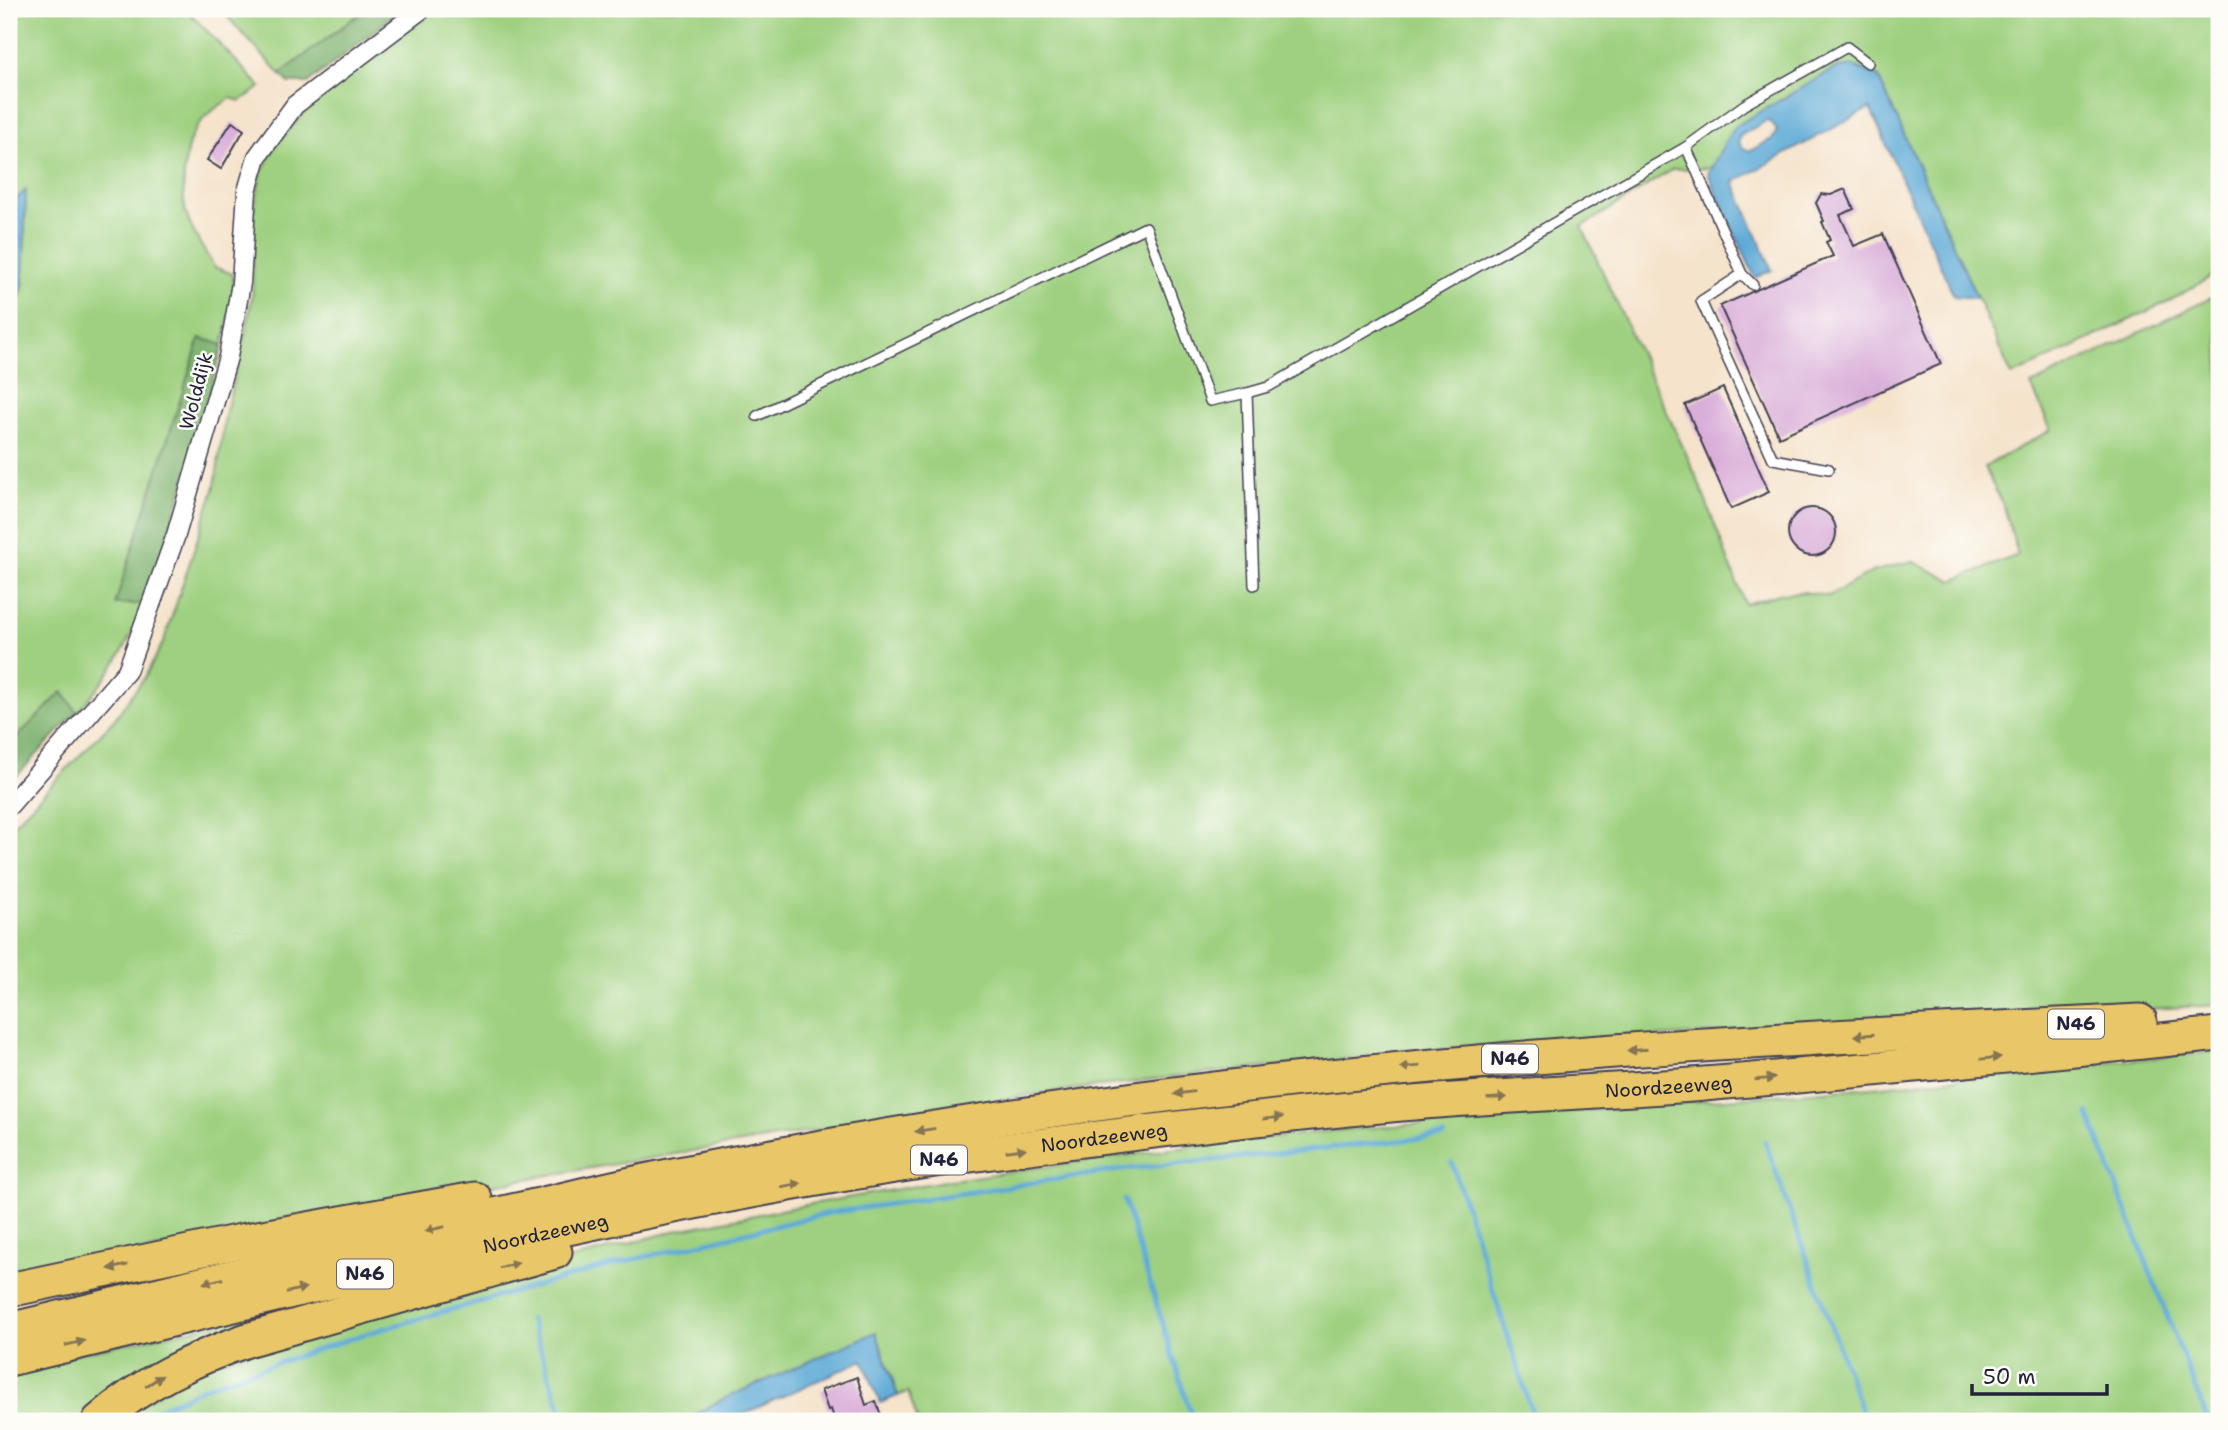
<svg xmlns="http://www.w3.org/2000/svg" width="2228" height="1430" font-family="'Shantell Sans',sans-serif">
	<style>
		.green { fill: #9ed07f; stroke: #60795d; stroke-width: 2 }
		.forest { fill: #7eb26e; stroke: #506a54; stroke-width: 2 }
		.water { fill: #5eaad7; stroke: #406689; stroke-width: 2; fill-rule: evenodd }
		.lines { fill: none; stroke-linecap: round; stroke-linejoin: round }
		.stream { stroke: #5eaad7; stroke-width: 5 }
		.building { fill: #d9aed9 }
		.lane-casing { stroke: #423f51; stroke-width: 12 }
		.street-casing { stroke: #423f51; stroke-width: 21 }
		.highway-casing { stroke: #423f51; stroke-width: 37 }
		.lane { stroke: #fff; stroke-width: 9 }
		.street { stroke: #fff; stroke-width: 18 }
		.highway { stroke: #e9c769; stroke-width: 33 }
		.oneway { fill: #867452 }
		.labels { text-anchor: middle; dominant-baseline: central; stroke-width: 5; stroke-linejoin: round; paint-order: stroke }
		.shield { fill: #fdfcf7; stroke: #646373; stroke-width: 2 }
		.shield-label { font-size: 18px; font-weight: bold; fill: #22223b }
		.street-label { font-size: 19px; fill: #22223b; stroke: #fdfcf7 }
	</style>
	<rect width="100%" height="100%" fill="#fdfcf7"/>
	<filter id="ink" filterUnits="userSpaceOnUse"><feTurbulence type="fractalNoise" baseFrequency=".0143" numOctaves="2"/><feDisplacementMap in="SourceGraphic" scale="14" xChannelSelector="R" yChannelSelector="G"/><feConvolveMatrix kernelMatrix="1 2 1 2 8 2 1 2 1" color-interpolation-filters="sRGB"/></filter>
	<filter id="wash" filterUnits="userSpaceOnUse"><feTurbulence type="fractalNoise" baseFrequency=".00686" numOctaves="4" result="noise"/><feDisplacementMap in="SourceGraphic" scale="28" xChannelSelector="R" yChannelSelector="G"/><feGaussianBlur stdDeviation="1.57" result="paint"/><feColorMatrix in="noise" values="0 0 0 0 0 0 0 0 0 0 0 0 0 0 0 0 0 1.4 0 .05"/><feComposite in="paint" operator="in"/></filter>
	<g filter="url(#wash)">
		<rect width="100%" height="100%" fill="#f5e3cb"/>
		<g class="green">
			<path d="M9,9H186L261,87L240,101L231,98C217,107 204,115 195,130C183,148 180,199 188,219C194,236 205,251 214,267L233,274V297L223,345L200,338L116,604H144C130,645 107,680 77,712L63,693L9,745V328L23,287L26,191L9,278Z"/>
			<path d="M220,9H366L280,74Z"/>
			<path d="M432,9H2219V272L2173,299L2012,376L1878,76L1853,66L1834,69L1734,127L1711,168L1673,169L1582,227L1697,478L1745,604L1779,594L1803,592L1829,596L1872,572L1912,561L1952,581L2018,555L2004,507L1984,467L2051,430L2031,385L2219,294V1005L1461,1048L1189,1075L1028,1095L549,1175L259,1227L9,1280V829L113,721L145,677L164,641L215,486L225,416L248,320L253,290V215L261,173L275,146L317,97Z"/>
			<path d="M2219,1051V1421H918L908,1392L898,1396L876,1333L723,1399L694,1415L696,1421H114L206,1365L433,1297L678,1230L811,1204L945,1181L1201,1145L1333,1131L1873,1087Z"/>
			<path d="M298,1307L153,1366L99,1403L80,1421H9V1368Z"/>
		</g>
		<g class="forest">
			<path d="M366,9H403L308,83H289L280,74Z"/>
			<path d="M200,338L223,345L181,494L144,604H115Z"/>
			<path d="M62,692L77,712L9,784V745Z"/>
		</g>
		<g class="water">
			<path d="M1853,66L1878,76L1977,298L1954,296L1870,108L1734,182L1772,270L1755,278L1708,174L1711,168L1734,127L1834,69ZM1766,121L1771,122L1777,131L1772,139L1750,151L1743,148L1739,142L1740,136Z"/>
			<path d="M26,190L23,287L9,328L10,205Z"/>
			<path d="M876,1332L898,1396L880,1403L863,1360L728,1421H696L694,1415L723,1399Z"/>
		</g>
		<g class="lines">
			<g class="stream">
				<path d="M2088,1113L2208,1421"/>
				<path d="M1765,1141L1865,1421"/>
				<path d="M1452,1163L1535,1421"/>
				<path d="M1124,1200L1193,1421"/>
				<path d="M530,1319L565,1421"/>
				<path d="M143,1421L162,1407L210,1385L368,1333L615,1264L829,1213L1119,1170L1444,1136"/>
			</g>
		</g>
		<g id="blocks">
			<g class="building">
				<path d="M232,122L244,130L221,169L207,160Z"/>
				<path d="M1845,189L1854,209L1840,215L1854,246L1883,234L1941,364L1779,437L1720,306L1833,256L1826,242L1830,240L1822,222L1824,221L1816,203L1821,194L1831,195Z"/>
				<path d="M1723,388L1769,492L1731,509L1685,405Z"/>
				<circle cx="1812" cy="532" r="24"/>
				<path d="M857,1377L866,1405L876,1401L883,1421H835L831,1409L828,1410L821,1390Z"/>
			</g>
		</g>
	</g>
	<g filter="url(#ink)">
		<use href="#blocks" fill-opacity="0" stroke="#423f51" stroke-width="2"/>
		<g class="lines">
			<defs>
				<g id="lane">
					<path d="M1686,147L1744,105L1847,47L1868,63"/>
					<path d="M1742,274L1701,301L1773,459L1829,469"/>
					<path d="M757,416L1146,227L1210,401L1247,393"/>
					<path d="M1254,585L1247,393L1268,387L1686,147L1742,274L1753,285"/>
				</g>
				<path id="street" d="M9,806L127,671L176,535L228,357L241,283L247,191L257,157L295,105L422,9"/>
				<g id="highway">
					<path d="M9,1290L241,1241L475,1199"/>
					<path d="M9,1330C170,1291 332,1252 494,1215C554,1202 614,1187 674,1175C812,1147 952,1124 1091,1105C1439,1056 1790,1038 2140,1021"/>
					<path id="s1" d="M9,1359C311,1287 613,1209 921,1162C1081,1139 1241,1119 1401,1104C1502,1095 1603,1092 1704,1084C1876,1070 2048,1052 2219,1034"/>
					<path d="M99,1421C142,1383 193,1359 247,1340L555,1252"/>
				</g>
			</defs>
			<use href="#lane" class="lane-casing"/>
			<use href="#street" class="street-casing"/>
			<use href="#highway" class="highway-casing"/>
			<use href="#lane" class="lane"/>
			<use href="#street" class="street"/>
			<use href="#highway" class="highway"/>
		</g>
		<defs><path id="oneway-solid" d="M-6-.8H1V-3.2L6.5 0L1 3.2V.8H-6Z" transform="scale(1.75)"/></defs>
		<g class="oneway">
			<use href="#oneway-solid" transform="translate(1864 1035) rotate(176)"/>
			<use href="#oneway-solid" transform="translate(1637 1050) rotate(176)"/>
			<use href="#oneway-solid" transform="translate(1991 1058) rotate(-6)"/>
			<use href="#oneway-solid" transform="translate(1410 1067) rotate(175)"/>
			<use href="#oneway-solid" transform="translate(1765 1079) rotate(-5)"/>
			<use href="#oneway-solid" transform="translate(1184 1093) rotate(173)"/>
			<use href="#oneway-solid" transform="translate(1497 1098) rotate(-4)"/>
			<use href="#oneway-solid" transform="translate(1273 1118) rotate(-6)"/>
			<use href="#oneway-solid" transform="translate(925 1130) rotate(171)"/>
			<use href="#oneway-solid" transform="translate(1016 1150) rotate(-8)"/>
			<use href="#oneway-solid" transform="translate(791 1185) rotate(-10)"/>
			<use href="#oneway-solid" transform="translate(435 1229) rotate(167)"/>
			<use href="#oneway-solid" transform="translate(509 1265) rotate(-16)"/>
			<use href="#oneway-solid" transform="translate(118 1267) rotate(168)"/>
			<use href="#oneway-solid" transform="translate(213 1281) rotate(167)"/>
			<use href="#oneway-solid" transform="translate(296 1290) rotate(-14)"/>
			<use href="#oneway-solid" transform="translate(75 1343) rotate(-13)"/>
			<use href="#oneway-solid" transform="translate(154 1381) rotate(-33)"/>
		</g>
	</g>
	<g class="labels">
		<g class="shield">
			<rect x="2048" y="1009.5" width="56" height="29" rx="5"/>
			<rect x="1482" y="1044.5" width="56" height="29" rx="5"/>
			<rect x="911" y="1145.5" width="56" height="29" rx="5"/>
			<rect x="337" y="1259.5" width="56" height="29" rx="5"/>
		</g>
		<g class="shield-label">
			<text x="2076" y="1024">N46</text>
			<text x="1510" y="1059">N46</text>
			<text x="939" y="1160">N46</text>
			<text x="365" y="1274">N46</text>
		</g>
		<g class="street-label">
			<text transform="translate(196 391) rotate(-75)">Wolddijk</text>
			<text stroke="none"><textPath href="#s1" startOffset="1685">Noordzeeweg</textPath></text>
			<text stroke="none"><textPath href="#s1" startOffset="1118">Noordzeeweg</textPath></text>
			<text stroke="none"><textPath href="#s1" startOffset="551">Noordzeeweg</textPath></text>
		</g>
	</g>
	<rect width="2228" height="1430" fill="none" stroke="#fdfcf7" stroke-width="35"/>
	<path d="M1972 1384v10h135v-10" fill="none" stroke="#22223b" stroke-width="3.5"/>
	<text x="1983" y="1384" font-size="21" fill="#22223b" stroke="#fdfcf7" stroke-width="5" paint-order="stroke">50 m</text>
</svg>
